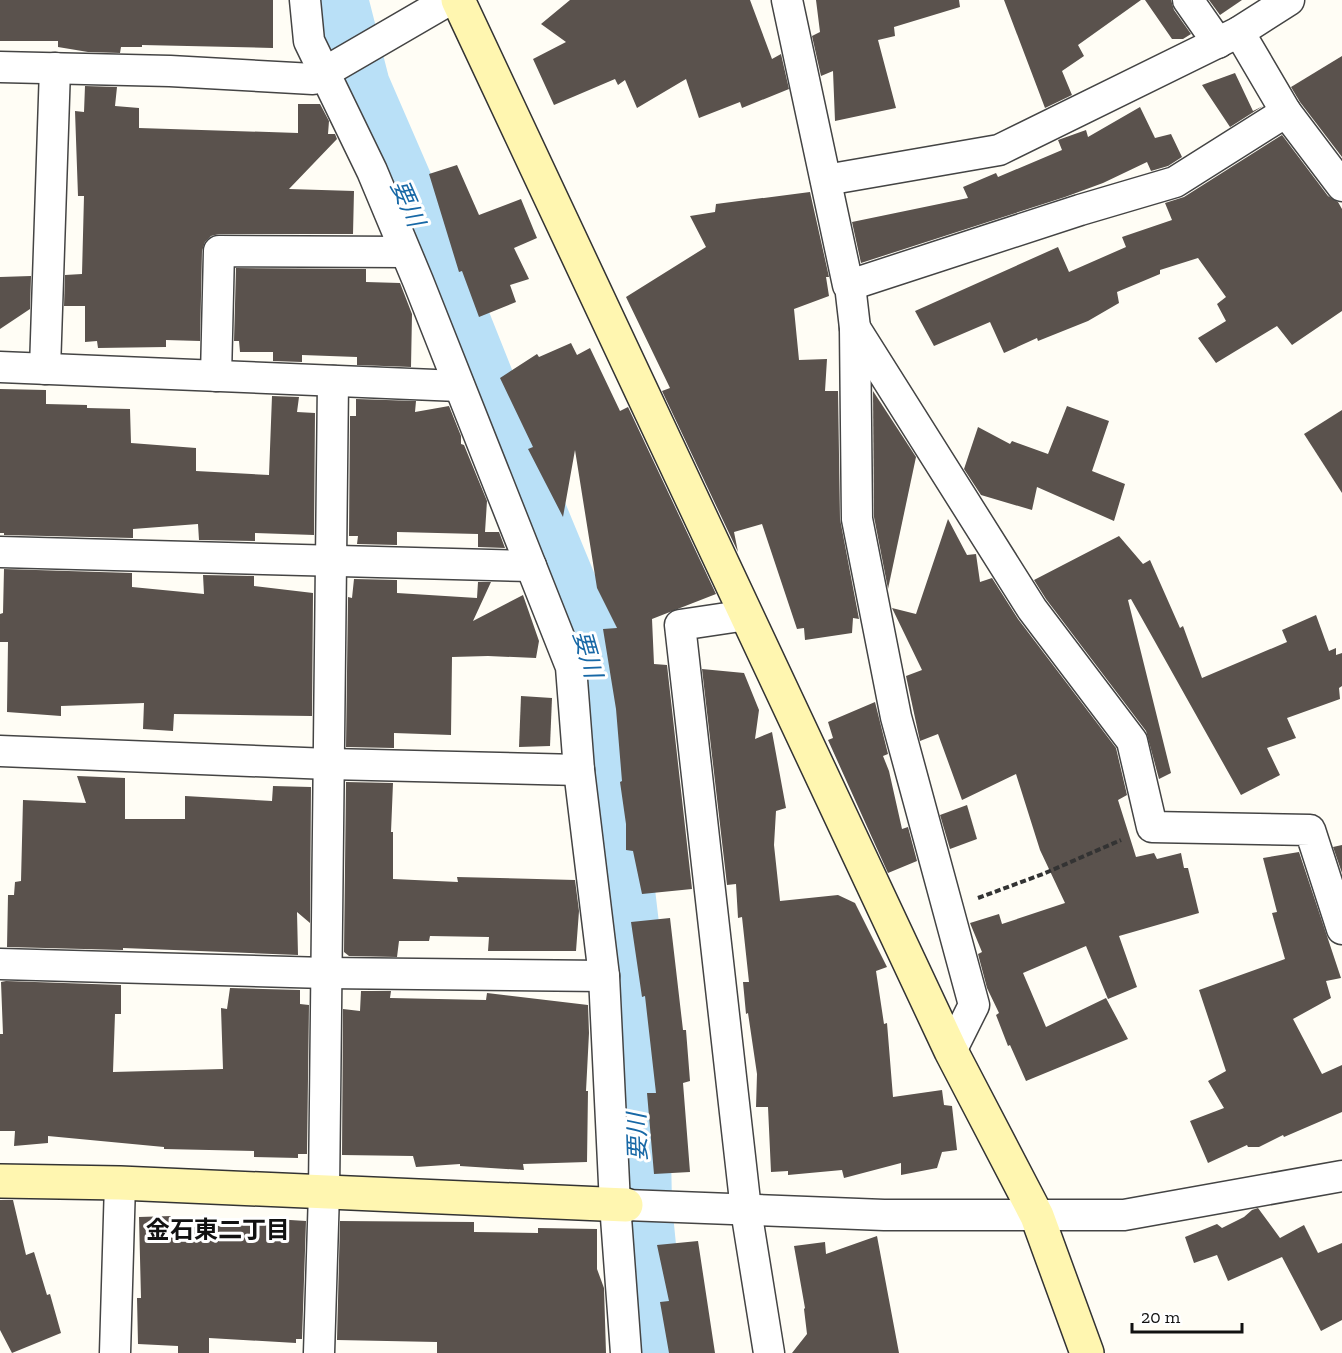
<svg xmlns="http://www.w3.org/2000/svg" width="1342" height="1353" font-family="'Zilla Slab','Noto Sans JP',serif">
	<style>
		.lines { fill: none; stroke-linecap: round; stroke-linejoin: round }
		.river { stroke: #b9e0f7; stroke-width: 66 }
		.building { fill: #5a524d }
		.street-casing { stroke: #444; stroke-width: 33 }
		.secondary-casing { stroke: #333; stroke-width: 36 }
		.path { stroke: #333; stroke-width: 4; stroke-dasharray: 6 3; stroke-linecap: butt }
		.street { stroke: #fff; stroke-width: 30 }
		.secondary { stroke: #fff6b0; stroke-width: 33 }
		.labels { text-anchor: middle; dominant-baseline: central; stroke-width: 6; stroke-linejoin: round; paint-order: stroke }
		.water-label { font-size: 24px; font-style: italic; fill: #1768a6; stroke: #fff }
		.neighbourhood-label { font-size: 24px; font-weight: bold; fill: #111; stroke: #fff }
	</style>
	<rect width="100%" height="100%" fill="#fffdf5"/>
	<g class="lines">
		<path class="river" d="M335,0L357,86L438,273L530,504L595,661L632,976L637,1098L639,1206L647,1286L649,1353"/>
	</g>
	<g class="building">
		<path d="M0,0H273V48L142,45V47H121L120,53L88,52L58,47V41H0Z"/>
		<path d="M570,0H750L772,59L781,54L789,89L742,108L740,102L699,118L686,79L637,108L625,80L618,85L615,79L554,105L533,59L566,42L541,24Z"/>
		<path d="M816,0H959L960,7L894,27L895,36L878,40L896,108L835,121L833,71L821,76L812,36L820,32Z"/>
		<path d="M1004,0H1141L1078,45L1084,56L1062,71L1072,95L1045,108Z"/>
		<path d="M1145,0H1171L1174,10L1191,34L1183,39H1172Z"/>
		<path d="M1209,0H1242L1220,15Z"/>
		<path d="M1342,56V157L1300,102L1291,87Z"/>
		<path d="M1235,73L1253,111L1263,106L1230,127L1202,85Z"/>
		<path d="M85,86L117,87L115,106L139,108V128L298,133V104H320L329,121L328,134H335L337,139L289,189L354,191L353,234H219L211,236L205,242L202,251L200,341L166,340V347L98,348L97,341L85,342V306H64L65,275L82,274L84,196H78L75,111L84,112Z"/>
		<path d="M1140,107L1155,138L1171,134L1182,157L1168,166L1151,171L1147,162L1103,183L1065,197L861,263L852,222L968,198L963,187L996,173L998,177L1062,150L1058,140L1086,130L1088,137Z"/>
		<path d="M1282,135L1328,196L1338,202L1342,209V311L1292,345L1277,326L1216,363L1198,338L1226,321L1217,304L1226,297L1198,258L1160,270V274L1117,292L1119,303L1088,321L1038,341L1037,338L1004,353L990,322L934,346L915,311L1058,247L1069,272L1126,247L1122,237L1172,220L1165,203L1184,197Z"/>
		<path d="M457,165L479,215L521,199L537,238L514,248L529,279L510,285L516,302L479,317L462,271L459,272L429,174Z"/>
		<path d="M810,192L829,277H826L829,296L794,309L799,360L827,359L825,391H838L840,519L859,619L853,618L852,633L805,640L804,628L797,629L762,524L734,532L738,552L662,391L670,388L626,297L706,247L690,216L715,212L716,204Z"/>
		<path d="M236,268L366,269V282L400,283L412,314L411,367L357,365V357L302,355V362L273,361V352H240L239,341H234Z"/>
		<path d="M31,276L30,309L0,329V277Z"/>
		<path d="M571,343L577,355L590,348L620,411L628,407L716,594L652,619L654,664L667,665L692,889L642,894L633,851L626,850V824L620,782L622,781L616,709L603,629L617,628L597,588L575,450L563,517L528,449L533,447L500,378L537,354L539,357Z"/>
		<path d="M0,389L46,390V404L87,405V408L130,409L131,443L196,448V471L269,475L272,396L299,397L297,412L315,413L314,535L255,533V541L199,540L198,524L133,529V538L4,535V533H0Z"/>
		<path d="M873,391L916,457L888,589L874,517Z"/>
		<path d="M356,399L416,401L415,412L449,406L461,436V444L464,445L487,501L485,532H499L505,548L478,547V534L397,532V545L357,544L358,536H349L350,416H356Z"/>
		<path d="M1067,406L1109,421L1092,471L1125,484L1114,521L1037,487L1032,510L981,495L964,469L978,427L1010,444L1012,441L1048,454Z"/>
		<path d="M1342,410V493L1304,434Z"/>
		<path d="M948,519L967,555L976,554L980,582L992,578L1018,619L1116,748L1127,795L1118,800L1136,857L1154,853L1157,859L1181,853L1184,868H1188L1199,913L1119,936L1137,987L1108,999L1086,946L1023,973L1046,1027L1106,998L1128,1039L1026,1081L1010,1045L1008,1046L996,1015L999,1013L987,988L978,954L982,952L970,923L999,914L1002,924L1065,903L1040,850L1016,774L962,800L938,734L920,741L906,676L922,670L892,608L916,614Z"/>
		<path d="M1119,536L1143,564L1150,560L1180,628L1183,626L1202,678L1287,642L1282,630L1316,615L1329,651L1336,648V655L1342,653V686L1339,688L1340,699L1287,718L1296,738L1267,748L1280,775L1241,795L1131,599L1128,600L1171,773L1159,779L1146,731L1046,599L1034,580Z"/>
		<path d="M4,569L132,573V587L204,594L203,575L254,576V586L313,593L312,716L174,714L173,731L143,729L144,703L61,706V716L7,712L8,642H0V614L3,613Z"/>
		<path d="M354,579L397,580V593L477,598L478,582H491L473,621L523,595L539,641L536,658L488,656L452,657L451,735L394,733V748L346,747L348,597L352,598Z"/>
		<path d="M702,669L744,673L759,710L755,739L772,732L786,808L776,811L774,845L780,901L838,895L855,903L887,967L876,971L884,1024L887,1023L893,1097L942,1090L944,1105L952,1106L957,1150L942,1152L937,1168L901,1175V1163L844,1178L842,1170L788,1175V1171L771,1172L768,1107H756L757,1074L748,1013L746,1014L743,982H749L742,917L738,918L736,884L727,885Z"/>
		<path d="M521,696L552,698L550,746L519,747Z"/>
		<path d="M875,702L888,754L883,756L889,771L902,829L908,827L917,861L888,873L828,740L833,738L828,722Z"/>
		<path d="M77,776L125,778V819H185V796L272,801L273,786L311,787L310,923L297,912L298,955L123,948V950L7,947L8,895H14L15,882L21,881L23,800L86,803Z"/>
		<path d="M346,782L393,783L391,832H393V879L458,882L457,877L575,880L579,911L576,951H488L489,937L430,936L429,941H399L397,957L349,956L344,952Z"/>
		<path d="M967,805L977,839L950,849L940,815Z"/>
		<path d="M1342,845V873L1333,847Z"/>
		<path d="M1299,852L1341,978L1326,981L1331,998L1293,1019L1322,1074L1342,1065V1112L1284,1137L1283,1135L1259,1147H1248L1247,1145L1208,1163L1190,1121L1224,1108L1208,1081L1226,1071L1199,990L1285,959L1272,913L1277,912L1263,858Z"/>
		<path d="M670,918L683,1030H686L690,1081L683,1083L690,1172L654,1174L647,1093H656L645,996L642,997L631,922Z"/>
		<path d="M6,981L121,985V1014H115L113,1072L223,1069L221,1008L227,1009L230,988L300,990V1004L309,1005L307,1154H298V1158L254,1157V1151L164,1149V1147L48,1136V1143L14,1146L15,1131H0V1034H3L1,982Z"/>
		<path d="M361,991H391L390,998L486,1000L487,993L588,1005L589,1033L586,1091H588L587,1162L523,1164L524,1170L460,1166V1164L416,1167L413,1156L342,1155L343,1009L360,1011Z"/>
		<path d="M0,1200H13L26,1255L34,1252L47,1295L50,1294L61,1333L12,1353L0,1330Z"/>
		<path d="M1258,1208L1280,1238L1304,1225L1318,1253L1342,1243V1320L1321,1331L1282,1257L1228,1281L1217,1255L1194,1263L1185,1237L1217,1224L1222,1228L1244,1217L1252,1210Z"/>
		<path d="M171,1216V1228L259,1224V1218L306,1221L302,1339H296V1343L209,1338V1353H178V1346L138,1344L137,1298H141L139,1217Z"/>
		<path d="M340,1221L474,1222V1232L538,1233V1228L597,1229V1269L604,1288L606,1353H437V1342L337,1340Z"/>
		<path d="M877,1236L899,1353H792L807,1334L804,1309L805,1308L794,1246L825,1242L826,1254Z"/>
		<path d="M698,1241L715,1353H669L660,1302L669,1301L657,1245Z"/>
	</g>
	<g class="lines">
		<defs>
			<g id="street">
				<path d="M305,0L309,41L372,171L418,281L571,667L579,770L604,976L615,1204L626,1353"/>
				<path d="M787,0L848,285H850L855,328L857,519L896,717L974,1005L951,1051"/>
				<path d="M1188,0L1218,43"/>
				<path d="M1239,32L1286,112"/>
				<path d="M0,67L170,71L313,79L449,0"/>
				<path d="M826,180L999,150L1239,32L1289,0"/>
				<path d="M850,285L1080,210L1175,182L1286,112L1342,186"/>
				<path d="M855,328L1032,609L1132,741L1152,827L1310,830L1342,929"/>
				<path d="M0,367L459,386"/>
				<path d="M45,369L55,68"/>
				<path d="M216,376L219,251L405,252"/>
				<path d="M0,552L531,566"/>
				<path d="M747,615L680,625L746,1210L769,1353"/>
				<path d="M0,751L329,764L579,770"/>
				<path d="M0,964L326,973L604,976"/>
				<path d="M626,1205L884,1215H1124L1342,1176"/>
				<path d="M115,1353L120,1183"/>
				<path d="M319,1353L324,1192L333,381"/>
			</g>
			<g id="secondary">
				<path d="M458,0L951,1051L1037,1216L1087,1353"/>
				<path d="M0,1181L120,1183L626,1205"/>
			</g>
		</defs>
		<use href="#street" class="street-casing"/>
		<use href="#secondary" class="secondary-casing"/>
		<path class="path" d="M978,898L1043,874L1121,840"/>
		<use href="#street" class="street"/>
		<use href="#secondary" class="secondary"/>
	</g>
	<g class="labels">
		<g class="water-label">
			<text transform="translate(408 203) rotate(66)">要川</text>
			<text transform="translate(588 654) rotate(74)">要川</text>
			<text transform="translate(637 1137) rotate(-92)">要川</text>
		</g>
		<g class="neighbourhood-label">
			<text x="218" y="1229">金石東二丁目</text>
		</g>
	</g>
	<path d="M1132 1323v9h110v-9" fill="none" stroke="#111111" stroke-width="3"/>
	<text x="1141" y="1323" font-size="18" fill="#111111" stroke="#ffffff" stroke-width="4.5" paint-order="stroke">20 m</text>
</svg>
